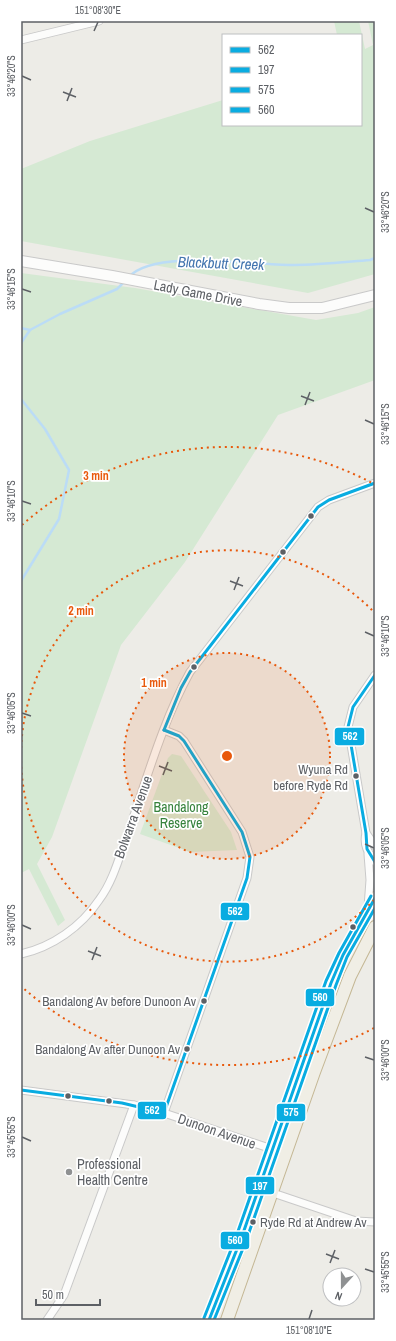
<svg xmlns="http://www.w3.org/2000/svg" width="396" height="1341" font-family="'Archivo Narrow',sans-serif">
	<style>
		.green { fill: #d5e9d3 }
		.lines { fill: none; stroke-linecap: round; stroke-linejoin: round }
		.stream { stroke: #bbdcf6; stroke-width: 2.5 }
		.minor-casing { stroke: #c9c9c9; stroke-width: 9 }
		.secondary-casing { stroke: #c9c9c9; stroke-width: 12 }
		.trunk-casing { stroke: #c4b794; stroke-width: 14 }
		.minor { stroke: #fcfcfb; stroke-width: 7 }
		.secondary { stroke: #fcfcfb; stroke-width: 10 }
		.trunk { stroke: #f0eee5; stroke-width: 12 }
		.bus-1-casing { stroke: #fff; stroke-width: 6 }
		.bus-2-casing { stroke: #fff; stroke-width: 6 }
		.bus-3-casing { stroke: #fff; stroke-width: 6 }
		.bus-4-casing { stroke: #fff; stroke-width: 6 }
		.bus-1 { stroke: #09ace1; stroke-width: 3 }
		.bus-2 { stroke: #09ace1; stroke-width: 3 }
		.bus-3 { stroke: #09ace1; stroke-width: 3 }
		.bus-4 { stroke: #09ace1; stroke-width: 3 }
		.ticks { fill: none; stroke: #5d6065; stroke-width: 1.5 }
		.ring { fill: none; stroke: #e8590c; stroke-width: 2; stroke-dasharray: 2 4 }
		.bus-dot { fill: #5d6065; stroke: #fff; stroke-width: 1.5 }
		.poi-dot { fill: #8f9192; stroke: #fff; stroke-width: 1.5 }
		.labels { text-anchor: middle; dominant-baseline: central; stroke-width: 3.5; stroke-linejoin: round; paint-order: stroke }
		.bus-label { font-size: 13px; fill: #5d6065; stroke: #fff; text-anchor: end }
		.street-label { font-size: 14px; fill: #5d6065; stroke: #fff }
		.park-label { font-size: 14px; fill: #36823c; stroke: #fff }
		.poi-label { font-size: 14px; fill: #5d6065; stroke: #fff; text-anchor: start }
		.water-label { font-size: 15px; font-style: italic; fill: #4375af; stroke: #fff }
		.centre { fill: #e8590c; stroke: #fff; stroke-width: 2 }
		.ring-label { font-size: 12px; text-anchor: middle; font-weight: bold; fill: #e8590c; stroke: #fff; stroke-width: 3.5; stroke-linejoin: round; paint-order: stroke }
		.line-badge { stroke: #fff; stroke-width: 1.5 }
		.badge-label { font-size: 11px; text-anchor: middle; font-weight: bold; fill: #fff }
		.neatline { fill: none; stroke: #5d6065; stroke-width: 1.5 }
		.ticks-label { font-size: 10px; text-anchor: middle; fill: #5d6065 }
	</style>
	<rect width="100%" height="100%" fill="#edece7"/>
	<g class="green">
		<path d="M334,21H359L365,49L373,45L368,21H375V274L308,293L21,241V169L90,141L223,100V125H361V35H337Z"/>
		<path d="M21,273L135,288L316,320L358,313L375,307V380L278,415L185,562L121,645L52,837L37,864L65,920L58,926L29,869L21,873Z"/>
		<path d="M172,754L181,756L231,832L237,850L190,852L140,834L168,758Z"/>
	</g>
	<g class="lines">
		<g class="stream">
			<path d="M129,277C155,248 255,266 294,265C320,265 345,262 370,260L375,258"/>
			<path d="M21,328L30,330"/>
			<path d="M21,343L30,330L60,314L117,289L124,282"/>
			<path d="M21,399L45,429L69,470L59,519L21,581"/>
		</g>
		<defs>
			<g id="minor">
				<path d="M21,40L99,21"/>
				<path d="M375,675L353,707L348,727L366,833C363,845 368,853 375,862"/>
				<path d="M164,730L179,736L184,741L242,832L250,857L247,878L164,1113"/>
				<path d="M366,833L375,846"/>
				<path d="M368,907L370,880L368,854"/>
				<path d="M21,954C52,947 81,927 99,900C114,880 120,854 129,830C147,778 163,721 190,672L318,507L329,500L375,483"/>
				<path d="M21,1090L134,1105L164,1113L272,1149"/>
				<path d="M273,1193L356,1221L375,1222"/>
				<path d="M47,1320L64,1295L134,1105"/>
			</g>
			<path id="secondary" d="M21,261L112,276L259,304L289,308H322L375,295"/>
			<g id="trunk">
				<path d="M209,1320L241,1239L331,983L343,955L375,898"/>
				<path d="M227,1320L314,1072L350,976L375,927"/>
			</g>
		</defs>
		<use href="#minor" class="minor-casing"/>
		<use href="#secondary" class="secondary-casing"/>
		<use href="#trunk" class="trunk-casing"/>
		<use href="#minor" class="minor"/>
		<use href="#secondary" class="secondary"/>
		<use href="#trunk" class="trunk"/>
		<defs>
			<g id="bus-1">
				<path d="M375,675L353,707L348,727L366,833L367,849L375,862"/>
				<path d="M164,730L179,736L184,741L242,832L250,857L247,878L164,1113"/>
				<path d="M164,730L181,688L190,672L318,507L329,500L375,483"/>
				<path d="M21,1090L122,1103L164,1113"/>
			</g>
			<path id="bus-2" d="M209,1320L241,1239L331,983L343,955L375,898"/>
			<path id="bus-3" d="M214,1320L246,1241L336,985L347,957L375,908"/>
			<path id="bus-4" d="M204,1318L236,1237L326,981L339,953L371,896"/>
		</defs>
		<use href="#bus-1" class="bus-1-casing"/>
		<use href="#bus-2" class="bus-2-casing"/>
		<use href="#bus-3" class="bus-3-casing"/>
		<use href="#bus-4" class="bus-4-casing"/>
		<use href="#bus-1" class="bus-1"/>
		<use href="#bus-2" class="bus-2"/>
		<use href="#bus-3" class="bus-3"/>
		<use href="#bus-4" class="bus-4"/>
	</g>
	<path class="ticks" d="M94,31L98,22M22,76L31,80M63,92L76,97M67,101L72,88M365,208L374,212M22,289L31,292M301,396L314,401M305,405L310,392M365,420L374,424M22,501L31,504M230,581L243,586M234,590L239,577M365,632L374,636M22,713L31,716M159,766L172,771M163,775L168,762M365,844L374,848M22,925L31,929M88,951L101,956M92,960L97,947M365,1057L374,1060M22,1137L31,1141M326,1254L339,1259M330,1263L335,1250M365,1269L374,1272M309,1319L312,1310"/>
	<circle cx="227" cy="756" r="103" fill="#e8590c" fill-opacity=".12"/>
	<g class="ring">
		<circle cx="227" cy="756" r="103"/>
		<path d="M374 900A206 206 0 0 1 21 758M21 754A206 206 0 0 1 374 612"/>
		<path d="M374 1028A309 309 0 0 1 22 987M22 525A309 309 0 0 1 374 484"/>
	</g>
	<g class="bus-dot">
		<circle cx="311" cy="516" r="3.5"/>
		<circle cx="283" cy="552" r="3.5"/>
		<circle cx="194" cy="667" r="3.5"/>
		<circle cx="356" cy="776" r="3.5"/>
		<circle cx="353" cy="927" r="3.5"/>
		<circle cx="204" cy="1001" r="3.5"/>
		<circle cx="187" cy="1049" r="3.5"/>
		<circle cx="68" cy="1096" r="3.5"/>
		<circle cx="109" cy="1101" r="3.5"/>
		<circle cx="253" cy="1222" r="3.5"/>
	</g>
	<circle class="poi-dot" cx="69" cy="1172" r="4"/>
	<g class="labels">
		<g class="bus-label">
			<text x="348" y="769">Wyuna Rd<tspan x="348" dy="16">before Ryde Rd</tspan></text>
			<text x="196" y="1001">Bandalong Av before Dunoon Av</text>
			<text x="180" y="1049">Bandalong Av after Dunoon Av</text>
			<text x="260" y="1222" text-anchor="start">Ryde Rd at Andrew Av</text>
		</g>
		<g class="street-label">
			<text transform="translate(198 293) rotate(11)">Lady Game Drive</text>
			<text transform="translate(133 817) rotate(-70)">Bolwarra Avenue</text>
			<text transform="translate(217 1131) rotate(19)">Dunoon Avenue</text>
		</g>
		<g class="park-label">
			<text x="181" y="807">Bandalong<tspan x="181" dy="16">Reserve</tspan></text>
		</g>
		<g class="poi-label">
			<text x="77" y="1164">Professional<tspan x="77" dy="16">Health Centre</tspan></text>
		</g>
		<g class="water-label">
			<text transform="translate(221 263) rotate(2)">Blackbutt Creek</text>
		</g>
	</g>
	<circle cx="227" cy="756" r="6" class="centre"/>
	<g class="ring-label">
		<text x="96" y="480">3 min</text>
		<text x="81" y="615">2 min</text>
		<text x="154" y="687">1 min</text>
	</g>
	<g class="line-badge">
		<rect x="334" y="727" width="31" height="19" rx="4" fill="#09ace1"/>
		<rect x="220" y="902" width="30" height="19" rx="4" fill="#09ace1"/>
		<rect x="305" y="988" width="30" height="19" rx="4" fill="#09ace1"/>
		<rect x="137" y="1101" width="30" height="19" rx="4" fill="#09ace1"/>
		<rect x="276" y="1103" width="30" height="19" rx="4" fill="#09ace1"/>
		<rect x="245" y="1176" width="30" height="19" rx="4" fill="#09ace1"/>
		<rect x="220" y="1231" width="30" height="19" rx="4" fill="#09ace1"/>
	</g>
	<g class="badge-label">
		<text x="350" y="740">562</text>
		<text x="235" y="915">562</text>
		<text x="320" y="1001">560</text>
		<text x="152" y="1114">562</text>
		<text x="291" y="1116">575</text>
		<text x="260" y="1190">197</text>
		<text x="235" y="1244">560</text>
	</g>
	<rect width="396" height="1341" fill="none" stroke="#ffffff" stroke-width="44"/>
	<rect x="222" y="34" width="140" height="92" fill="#ffffff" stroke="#bebfc1"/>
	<rect x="230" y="47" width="20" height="6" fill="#09ace1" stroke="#bebfc1"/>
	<text x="258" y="54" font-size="12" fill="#5d6065">562</text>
	<rect x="230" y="67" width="20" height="6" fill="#09ace1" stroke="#bebfc1"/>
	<text x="258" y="74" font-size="12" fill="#5d6065">197</text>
	<rect x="230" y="87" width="20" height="6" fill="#09ace1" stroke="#bebfc1"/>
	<text x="258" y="94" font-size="12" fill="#5d6065">575</text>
	<rect x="230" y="107" width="20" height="6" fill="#09ace1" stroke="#bebfc1"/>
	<text x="258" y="114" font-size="12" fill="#5d6065">560</text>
	<g transform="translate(342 1287) rotate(201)"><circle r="19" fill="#ffffff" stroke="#bebfc1"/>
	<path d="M0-3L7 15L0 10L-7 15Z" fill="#8f9192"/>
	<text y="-6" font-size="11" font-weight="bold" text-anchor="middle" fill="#5d6065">N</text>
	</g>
	<path d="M36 1299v6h64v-6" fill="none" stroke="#5d6065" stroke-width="2"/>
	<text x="42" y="1299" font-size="12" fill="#5d6065" stroke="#ffffff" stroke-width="3" paint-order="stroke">50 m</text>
	<rect x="22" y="22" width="352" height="1297" class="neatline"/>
	<g class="ticks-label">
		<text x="98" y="14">151°08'30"E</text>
		<text transform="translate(11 76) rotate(-90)" y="4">33°46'20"S</text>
		<text transform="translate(385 212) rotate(-90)" y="4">33°46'20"S</text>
		<text transform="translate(11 289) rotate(-90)" y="4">33°46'15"S</text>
		<text transform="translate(385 424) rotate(-90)" y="4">33°46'15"S</text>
		<text transform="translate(11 501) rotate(-90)" y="4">33°46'10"S</text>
		<text transform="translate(385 636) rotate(-90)" y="4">33°46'10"S</text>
		<text transform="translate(11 713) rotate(-90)" y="4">33°46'05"S</text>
		<text transform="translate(385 848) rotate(-90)" y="4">33°46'05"S</text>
		<text transform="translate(11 925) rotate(-90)" y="4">33°46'00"S</text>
		<text transform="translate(385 1060) rotate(-90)" y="4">33°46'00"S</text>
		<text transform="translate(11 1137) rotate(-90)" y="4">33°45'55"S</text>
		<text transform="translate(385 1272) rotate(-90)" y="4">33°45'55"S</text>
		<text x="309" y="1334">151°08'10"E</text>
	</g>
</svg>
